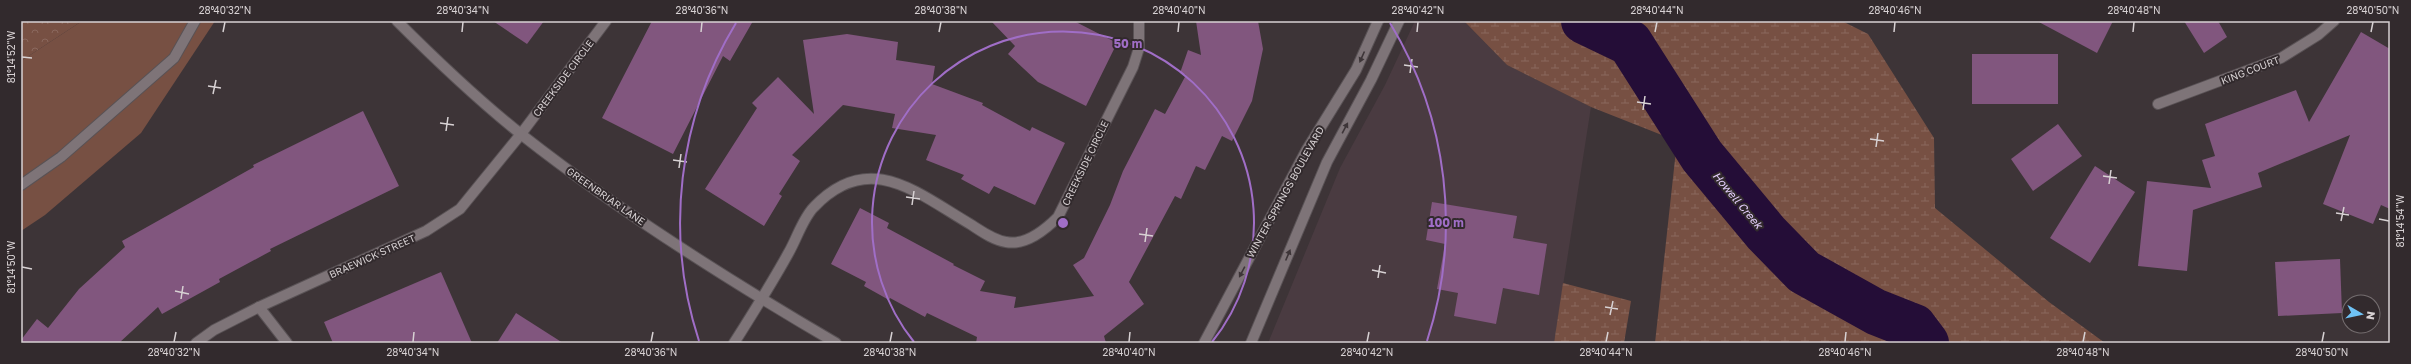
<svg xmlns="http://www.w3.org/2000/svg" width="2411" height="364" font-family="'Golos Text',sans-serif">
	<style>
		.built { fill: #4a3b41 }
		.green { fill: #775043 }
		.forest { fill: url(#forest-crowns) }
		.wetland { fill: url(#wetland-marsh) }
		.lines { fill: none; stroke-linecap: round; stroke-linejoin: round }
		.river { stroke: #240d37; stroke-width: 46 }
		.building { fill: #81567e }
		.service-casing { stroke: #595255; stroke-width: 12 }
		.minor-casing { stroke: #595255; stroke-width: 12 }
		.tertiary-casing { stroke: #595255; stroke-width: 12 }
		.service { stroke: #7e7478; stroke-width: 10 }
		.minor { stroke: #7e7478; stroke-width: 10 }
		.tertiary { stroke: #7e7478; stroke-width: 10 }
		.oneway { fill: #3d3538 }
		.ticks { fill: none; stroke: #d7d1d3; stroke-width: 1.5 }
		.ring { fill: none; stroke: #a06ec7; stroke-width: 2 }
		.labels { text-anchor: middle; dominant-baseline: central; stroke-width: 4; stroke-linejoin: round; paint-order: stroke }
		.street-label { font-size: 10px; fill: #d7d1d3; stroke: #322a2d }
		.water-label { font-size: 11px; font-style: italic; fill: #e4cefc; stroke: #322a2d }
		.centre { fill: #a06ec7; stroke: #322a2d; stroke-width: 2 }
		.ring-label { font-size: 12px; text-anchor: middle; font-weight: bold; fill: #a06ec7; stroke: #322a2d; stroke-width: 4; stroke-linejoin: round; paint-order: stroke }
		.neatline { fill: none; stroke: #d7d1d3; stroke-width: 1.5 }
		.ticks-label { font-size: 10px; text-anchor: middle; fill: #d7d1d3 }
	</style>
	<defs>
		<pattern id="forest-crowns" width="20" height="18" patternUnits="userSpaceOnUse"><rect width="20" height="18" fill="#775043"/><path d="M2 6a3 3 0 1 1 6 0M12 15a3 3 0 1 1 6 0" fill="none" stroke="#8a685d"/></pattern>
		<pattern id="wetland-marsh" width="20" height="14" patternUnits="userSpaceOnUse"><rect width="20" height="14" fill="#775043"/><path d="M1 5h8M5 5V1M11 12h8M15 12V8" fill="none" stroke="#8a685d"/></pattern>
	</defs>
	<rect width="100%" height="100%" fill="#3d3437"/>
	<path class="built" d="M1415,21H1464L1507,65L1591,107L1554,343H1268L1340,168L1385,85Z"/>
	<path class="green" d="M82,21H215L141,133L45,215L21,231V61Z"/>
	<path class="forest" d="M21,21H82L21,61Z"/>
	<g class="wetland">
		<path d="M1464,21H1842L1868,34L1934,138L1935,208L2049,302L2105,343H1655L1677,141L1591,107L1507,65Z"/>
		<path d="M1563,283L1631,301L1624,343H1554Z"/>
	</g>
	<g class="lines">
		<path class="river" d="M1584,21L1630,43L1702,156L1766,233L1804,272L1876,312L1914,327L1926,343"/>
	</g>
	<g class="building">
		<path d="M493,21H544L527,44Z"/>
		<path d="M652,21H753L730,61L723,56L673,154L602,118Z"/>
		<path d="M991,21H1074L1117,43L1086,106L1038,82L1008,54L1015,46Z"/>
		<path d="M1196,21H1258L1263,49L1252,101L1232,141L1222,136L1205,170L1196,166L1181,199L1175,196L1129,282L1144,304L1104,336L1106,343H976L977,337L927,313L925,317L890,298L889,300L864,286L866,282L831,264L860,208L889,223L887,228L954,264L953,265L985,281L980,291L1016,297L1014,308L1094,296L1073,265L1084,258L1110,205L1123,171L1155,109L1165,114L1186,75L1180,73L1188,50L1201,55Z"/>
		<path d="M2037,21H2113L2097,53Z"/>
		<path d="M2184,21H2218L2227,37L2204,53Z"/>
		<path d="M2361,32L2390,49V209L2381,205L2373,224L2323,204L2350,135L2258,173L2262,187L2193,210L2187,271L2138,266L2147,181L2211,188L2202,160L2215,156L2205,124L2296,90L2309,122Z"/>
		<path d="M847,34L898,42L896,60L935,66L932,84L983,103L982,105L1030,131L1032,127L1065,143L1035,205L994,186L989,194L961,179L964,175L926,160L936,135L892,128L895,114L843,105L792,155L800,161L779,194L782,196L764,226L705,189L757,108L752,103L778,77L814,114L803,40Z"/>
		<rect x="1972" y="54" width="86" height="50"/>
		<path d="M363,111L399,186L270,249L271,251L219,279L220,282L162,314L158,307L119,343H21V340L37,319L48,328L79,289L125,247L122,241L254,167L253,165Z"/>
		<path d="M2058,124L2082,156L2033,191L2011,159Z"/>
		<path d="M2095,166L2135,192L2090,263L2050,238Z"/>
		<path d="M1432,202L1517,216L1513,238L1547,244L1539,295L1503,288L1496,324L1454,316L1458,293L1437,289L1445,244L1426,240Z"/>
		<path d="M2340,259L2342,313L2278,316L2275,262Z"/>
		<path d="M441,272L472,343H333L324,322Z"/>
		<path d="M516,313L563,343H497Z"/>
	</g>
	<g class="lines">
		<defs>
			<path id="service" d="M21,185L61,157L174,58L195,21"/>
			<g id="minor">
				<path d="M2158,104L2281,58L2318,35L2334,21"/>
				<path d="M259,307L287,343"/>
				<path d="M196,343L214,330L259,307L426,231L460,209L521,134L606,21"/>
				<path d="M734,343C753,313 772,283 789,252C797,238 803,218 814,207C869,149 917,193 970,224C981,231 993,240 1006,242C1026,246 1045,230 1058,217L1133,67L1139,48V21"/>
			</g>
			<g id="tertiary">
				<path d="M397,21C436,60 478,100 522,135C620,212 728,280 836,343"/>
				<path d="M1204,343L1306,151L1356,70L1378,21"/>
				<path d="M1251,343L1327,162L1371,80L1399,21"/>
			</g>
		</defs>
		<use href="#service" class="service-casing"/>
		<use href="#minor" class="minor-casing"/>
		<use href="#tertiary" class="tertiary-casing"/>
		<use href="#service" class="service"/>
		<use href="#minor" class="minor"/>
		<use href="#tertiary" class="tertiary"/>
	</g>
	<defs><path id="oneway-solid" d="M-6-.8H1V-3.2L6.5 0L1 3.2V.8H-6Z"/></defs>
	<g class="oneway">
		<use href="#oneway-solid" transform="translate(1362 57) rotate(114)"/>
		<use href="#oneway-solid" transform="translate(1345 128) rotate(-62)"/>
		<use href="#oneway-solid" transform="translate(1288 255) rotate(-67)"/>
		<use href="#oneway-solid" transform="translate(1242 272) rotate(118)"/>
	</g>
	<path class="ticks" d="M223,32L225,22M462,32L463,22M701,32L702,22M939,32L941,22M1178,32L1179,22M1417,32L1418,22M1655,32L1657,22M1894,32L1895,22M2133,32L2134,22M2371,32L2373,22M22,57L32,58M1404,65L1418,67M1410,73L1412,59M208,86L221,88M213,94L216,80M1637,102L1651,104M1643,110L1645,96M440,123L454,125M446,131L448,117M1870,139L1884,141M1876,147L1878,133M673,160L687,162M679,168L681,154M2103,176L2117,178M2109,184L2111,170M906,197L920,199M912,205L914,191M2336,213L2349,215M2379,219L2389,221M2341,221L2344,207M1139,234L1153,236M1145,242L1147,228M22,267L32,269M1372,270L1386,273M1378,278L1380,265M175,291L189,294M181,299L183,286M1605,307L1618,309M1610,315L1613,301M174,342L176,332M413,342L414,332M651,342L653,332M890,342L892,332M1129,342L1130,332M1367,342L1369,332M1606,342L1608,332M1845,342L1846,332M2083,342L2085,332M2322,342L2324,332"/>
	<g class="ring">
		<path d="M914 342A191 191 0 1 1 1212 342"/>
		<path d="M699 341A383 383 0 0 1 736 23M1390 23A383 383 0 0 1 1427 341"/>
	</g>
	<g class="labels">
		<g class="street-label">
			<text transform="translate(2250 70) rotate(-21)">KING COURT</text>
			<text transform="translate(563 78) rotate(-53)">CREEKSIDE CIRCLE</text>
			<text transform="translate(1085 163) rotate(-64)">CREEKSIDE CIRCLE</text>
			<text transform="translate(1285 192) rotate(-61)">WINTER SPRINGS BOULEVARD</text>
			<text transform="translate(606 196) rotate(35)">GREENBRIAR LANE</text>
			<text transform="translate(372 256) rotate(-24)">BRAEWICK STREET</text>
		</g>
		<g class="water-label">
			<text transform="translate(1738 200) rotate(50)">Howell Creek</text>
		</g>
	</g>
	<circle cx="1063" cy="223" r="6" class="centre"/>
	<g class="ring-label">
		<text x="1128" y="48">50 m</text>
		<text x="1446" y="227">100 m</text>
	</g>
	<rect width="2411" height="364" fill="none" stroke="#322a2d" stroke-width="44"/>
	<g transform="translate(2361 314) rotate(99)"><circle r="19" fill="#322a2d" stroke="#746d6f"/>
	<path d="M0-3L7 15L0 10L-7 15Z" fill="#6fc2f4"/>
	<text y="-6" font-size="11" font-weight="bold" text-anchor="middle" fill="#d7d1d3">N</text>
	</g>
	<rect x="22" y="22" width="2367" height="320" class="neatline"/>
	<g class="ticks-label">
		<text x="225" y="14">28°40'32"N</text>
		<text x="463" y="14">28°40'34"N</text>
		<text x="702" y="14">28°40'36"N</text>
		<text x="941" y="14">28°40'38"N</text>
		<text x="1179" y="14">28°40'40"N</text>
		<text x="1418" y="14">28°40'42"N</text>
		<text x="1657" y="14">28°40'44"N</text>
		<text x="1895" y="14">28°40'46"N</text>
		<text x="2134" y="14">28°40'48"N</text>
		<text x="2373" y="14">28°40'50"N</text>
		<text transform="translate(11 57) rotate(-90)" y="4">81°14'52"W</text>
		<text transform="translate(2400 221) rotate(-90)" y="4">81°14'54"W</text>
		<text transform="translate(11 267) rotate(-90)" y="4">81°14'50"W</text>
		<text x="174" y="356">28°40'32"N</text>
		<text x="413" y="356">28°40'34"N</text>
		<text x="651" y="356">28°40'36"N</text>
		<text x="890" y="356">28°40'38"N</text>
		<text x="1129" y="356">28°40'40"N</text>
		<text x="1367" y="356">28°40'42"N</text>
		<text x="1606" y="356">28°40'44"N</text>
		<text x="1845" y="356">28°40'46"N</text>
		<text x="2083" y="356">28°40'48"N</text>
		<text x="2322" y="356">28°40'50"N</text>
	</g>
</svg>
